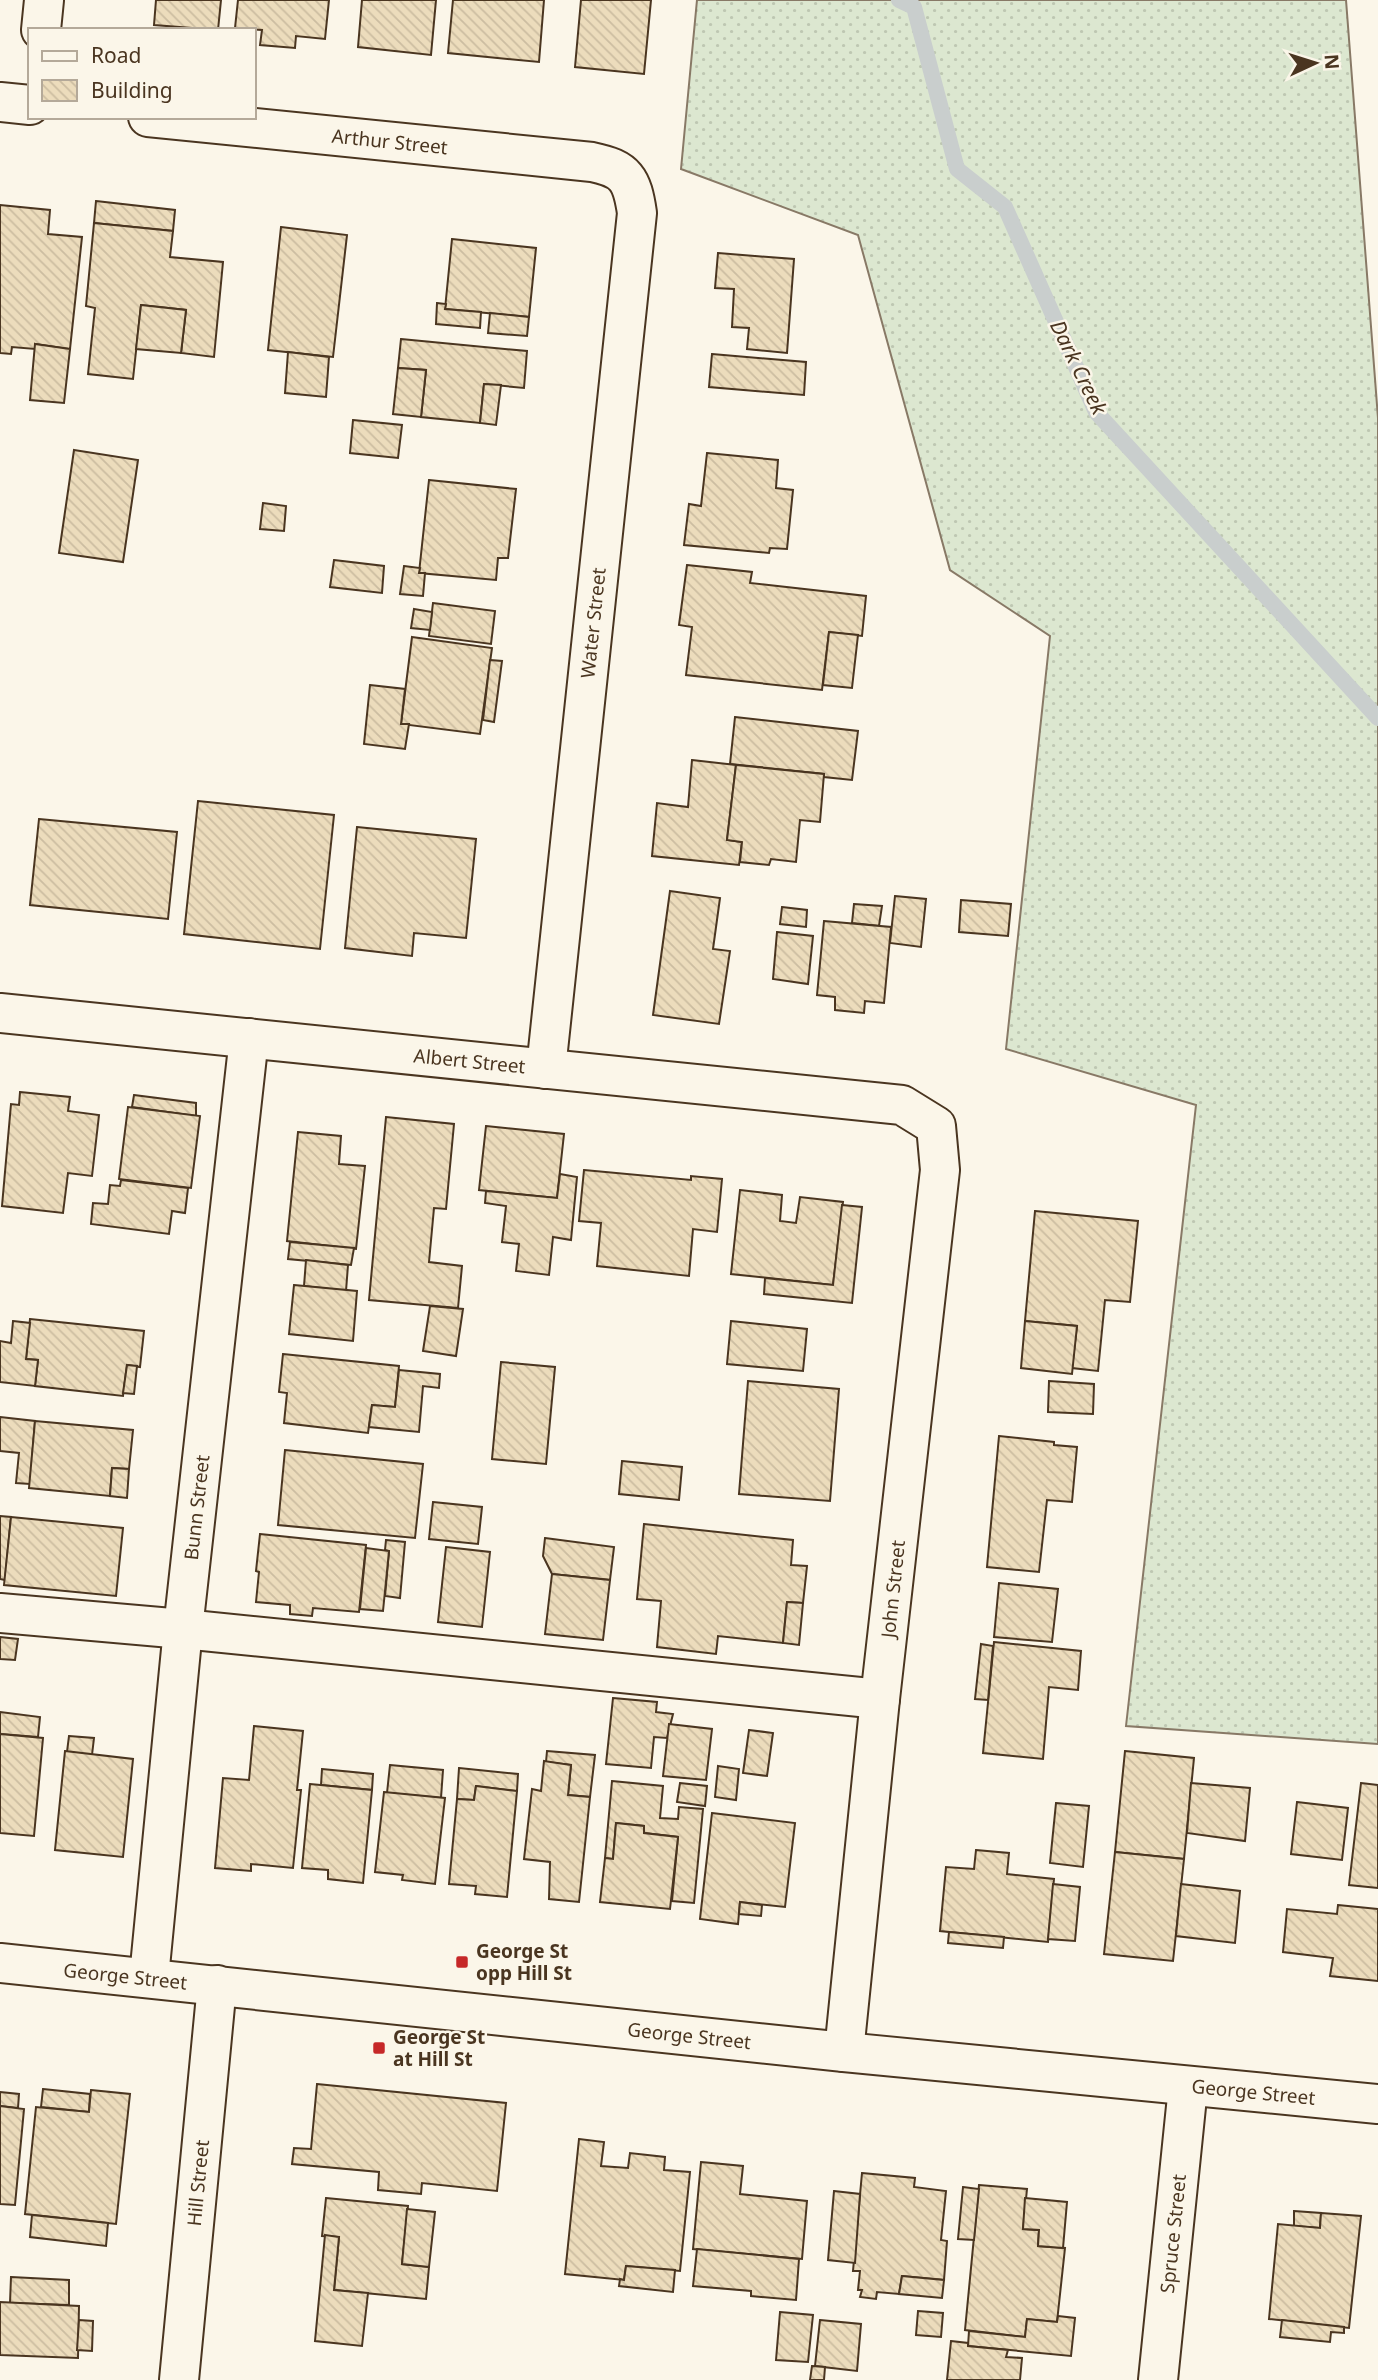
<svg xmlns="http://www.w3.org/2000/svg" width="1378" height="2380" font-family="'Noto Sans',sans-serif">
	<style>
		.grass { fill: url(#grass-dots); stroke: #887966; stroke-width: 2 }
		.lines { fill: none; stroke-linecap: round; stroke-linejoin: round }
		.stream { stroke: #c9cecd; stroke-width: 16 }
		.building { fill: url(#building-back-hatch); stroke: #4a3520; stroke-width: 2 }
		.minor-casing { stroke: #4a3520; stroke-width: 42 }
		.minor { stroke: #fbf6e9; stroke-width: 38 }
		.poi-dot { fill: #c62828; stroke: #fbf6e9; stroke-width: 2.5 }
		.labels { text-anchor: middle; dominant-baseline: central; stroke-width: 5; stroke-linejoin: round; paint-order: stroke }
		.street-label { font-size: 19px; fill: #4a3520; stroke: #fbf6e9 }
		.poi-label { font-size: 19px; font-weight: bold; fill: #4a3520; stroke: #fbf6e9; text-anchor: start }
		.water-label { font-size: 21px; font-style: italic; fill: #4a3520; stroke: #fbf6e9 }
	</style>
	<defs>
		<pattern id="grass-dots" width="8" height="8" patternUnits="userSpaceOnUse" patternTransform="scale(1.75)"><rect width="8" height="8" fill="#dce7d0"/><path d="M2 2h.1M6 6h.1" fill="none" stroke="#bec7b2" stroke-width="1.8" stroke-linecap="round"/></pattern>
		<pattern id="building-back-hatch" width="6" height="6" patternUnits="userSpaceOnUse" patternTransform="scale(1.75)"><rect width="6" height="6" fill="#ecdcbc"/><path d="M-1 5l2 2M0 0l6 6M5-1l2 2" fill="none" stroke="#ccbda1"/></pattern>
	</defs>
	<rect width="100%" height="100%" fill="#fbf6e9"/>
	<path class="grass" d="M697,0H1346L1378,418V1744L1126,1726L1196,1105L1006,1049L1050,636L950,570L858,235L681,169Z"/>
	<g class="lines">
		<path class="stream" d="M899,0L914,7L957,169L1005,207L1096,412L1378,718"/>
	</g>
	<g class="building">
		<path d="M156,0H221L218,30L154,25Z"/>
		<path d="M238,0H329L325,39L296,36L295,48L260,45L262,30L235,28Z"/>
		<path d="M362,0H436L431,55L358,47Z"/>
		<path d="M453,0H544L539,62L448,53Z"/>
		<path d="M581,0H651L644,74L575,67Z"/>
		<path d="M96,201L175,210L173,231L94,223Z"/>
		<path d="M0,205L50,210L48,234L82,237L70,349L35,344V349L12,347L11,354L0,353Z"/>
		<path d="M94,223L173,231L170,257L223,262L214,357L181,353L186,310L141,305L133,379L88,374L95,308L86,306Z"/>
		<path d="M281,227L347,235L333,357L268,350Z"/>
		<path d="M452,239L536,248L529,317L445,309Z"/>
		<path d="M718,253L794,259L787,353L747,349L749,328L732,327L734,289L715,288Z"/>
		<path d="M437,303L446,304L445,309L481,312L480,328L436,324Z"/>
		<path d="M141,305L186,310L181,353L136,349Z"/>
		<path d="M490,313L529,317L527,336L488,333Z"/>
		<path d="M401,339L527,351L524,388L484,384L480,423L421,417L426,370L398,368Z"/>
		<path d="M35,344L70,349L64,403L30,400Z"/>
		<path d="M288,352L329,357L326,397L285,393Z"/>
		<path d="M712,354L806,362L804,395L709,387Z"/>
		<path d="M398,368L426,370L421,417L393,414Z"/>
		<path d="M484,384L501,385L496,425L480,423Z"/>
		<path d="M353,420L402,425L398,458L350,453Z"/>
		<path d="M74,450L138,460L123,562L59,553Z"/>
		<path d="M707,453L778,460L776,488L793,490L787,549L770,548L769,553L684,545L689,504L701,506Z"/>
		<path d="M429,480L516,489L508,558H498L496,580L419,573Z"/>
		<path d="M263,503L286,506L284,531L260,529Z"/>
		<path d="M334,560L384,566L382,593L330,587Z"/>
		<path d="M687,565L752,572L750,583L866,596L862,636L829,632L822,690L686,675L692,627L679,625Z"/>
		<path d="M404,566L420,568L419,573H425L423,596L400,594Z"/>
		<path d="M433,603L495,611L491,644L429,636Z"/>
		<path d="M414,609L432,612L430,630L411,628Z"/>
		<path d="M829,632L858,635L852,688L823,685Z"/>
		<path d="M412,637L492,648L480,734L401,724Z"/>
		<path d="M490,660L502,661L494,722L483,720Z"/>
		<path d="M370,685L405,689L401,724H409L405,749L364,744Z"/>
		<path d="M735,717L858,731L852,780L824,777V774L730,764Z"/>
		<path d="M692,760L736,765L727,840L742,842L739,865L652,856L657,803L688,807Z"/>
		<path d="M736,765L824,774L820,822L800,820L796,862L771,859L769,865L740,862L742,842L727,840Z"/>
		<path d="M198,801L334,815L320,949L184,934Z"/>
		<path d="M39,819L177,832L168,919L30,905Z"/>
		<path d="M357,827L476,839L466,938L414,933L412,956L345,948Z"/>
		<path d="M670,891L720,898L713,949L730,951L719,1024L653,1015Z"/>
		<path d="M895,896L926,899L921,947L890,943Z"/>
		<path d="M961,900L1011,904L1008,936L959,932Z"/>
		<path d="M854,904L882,906L879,926L852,923Z"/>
		<path d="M782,907L807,910L806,927L780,924Z"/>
		<path d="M824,921L891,927L884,1003L865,1001L864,1013L835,1010V997L817,995Z"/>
		<path d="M777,932L813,936L808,984L773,979Z"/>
		<path d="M20,1092L70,1097L68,1111L99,1115L92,1176L68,1173L63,1213L2,1206L11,1104L19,1105Z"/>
		<path d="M134,1095L196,1103V1116L132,1107Z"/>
		<path d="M128,1107L200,1116L191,1188L119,1179Z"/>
		<path d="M386,1117L454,1124L446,1209L434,1208L429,1262L462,1266L458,1308L369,1300Z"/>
		<path d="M486,1126L564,1134L557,1198L479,1190Z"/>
		<path d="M298,1132L341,1136L339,1164L365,1166L356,1249L287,1241Z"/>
		<path d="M584,1170L691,1180V1176L722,1179L717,1232L693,1229L689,1276L597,1266L601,1223L579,1221Z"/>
		<path d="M560,1174L577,1177L571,1240L553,1237L549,1275L516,1271L519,1244L502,1242L506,1206L485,1203L486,1191L557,1198Z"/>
		<path d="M121,1180L188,1188L185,1213L172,1211L169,1234L91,1224L93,1203L108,1204L110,1185L120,1186Z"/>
		<path d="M740,1190L782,1195L780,1221L796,1223L800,1197L843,1202L833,1285L731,1274Z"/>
		<path d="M842,1205L862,1207L852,1303L764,1294L765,1278L833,1285Z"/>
		<path d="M1035,1211L1138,1221L1130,1302L1105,1300L1098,1371L1072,1368L1077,1326L1025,1321Z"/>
		<path d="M290,1242L354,1248L351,1265L288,1259Z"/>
		<path d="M306,1260L348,1265L346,1291L304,1286Z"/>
		<path d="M294,1285L357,1291L353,1341L289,1334Z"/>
		<path d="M430,1306L463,1309L456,1356L423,1351Z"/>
		<path d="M30,1319L144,1331L140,1367L127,1365L123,1396L35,1386L38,1360L26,1359Z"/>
		<path d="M13,1321L30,1323L26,1359L38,1360L35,1386L0,1382V1341L11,1343Z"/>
		<path d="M731,1321L807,1329L803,1371L727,1364Z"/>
		<path d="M1025,1321L1077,1326L1072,1374L1021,1368Z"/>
		<path d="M283,1354L399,1366L395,1407L372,1405L368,1433L284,1423L287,1393L279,1392Z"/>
		<path d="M501,1362L555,1367L546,1464L492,1459Z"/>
		<path d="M127,1365L137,1366L134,1394L123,1393Z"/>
		<path d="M399,1370L440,1374L439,1388L423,1386L419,1432L369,1427L372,1405L395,1407Z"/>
		<path d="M748,1381L839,1389L830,1501L739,1494Z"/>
		<path d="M1049,1381L1094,1384L1093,1414L1048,1412Z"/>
		<path d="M0,1417L35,1421L30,1484L16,1483L19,1453L0,1451Z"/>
		<path d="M35,1421L133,1430L129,1469L112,1468L110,1496L29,1488Z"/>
		<path d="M999,1436L1054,1442V1445L1077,1447L1072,1502L1047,1500L1039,1572L987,1567Z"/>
		<path d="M285,1450L423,1464L415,1538L278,1525Z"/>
		<path d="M622,1461L682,1467L679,1500L619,1494Z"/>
		<path d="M112,1468L129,1469L127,1498L110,1496Z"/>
		<path d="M433,1502L482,1507L478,1544L429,1539Z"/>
		<path d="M0,1516L11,1517L5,1580L0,1579Z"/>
		<path d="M11,1517L123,1528L116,1596L4,1585Z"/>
		<path d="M644,1524L793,1540L791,1565L807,1566L803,1603L787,1602L783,1643L718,1636L716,1654L657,1647L661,1601L637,1599Z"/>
		<path d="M260,1534L366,1545L359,1612L313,1608L312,1616L290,1614V1605L256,1602L259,1572L256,1571Z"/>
		<path d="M545,1538L614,1547L610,1580L552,1574L543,1556Z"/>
		<path d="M386,1540L405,1542L400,1598L385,1596L389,1551L385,1550Z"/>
		<path d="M446,1547L490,1552L482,1627L438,1622Z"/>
		<path d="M366,1548L389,1551L383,1611L360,1609Z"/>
		<path d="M552,1574L610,1580L603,1640L545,1634Z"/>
		<path d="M999,1583L1058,1589L1052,1642L994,1637Z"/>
		<path d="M787,1602L803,1603L799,1645L783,1643Z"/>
		<path d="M0,1637L18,1639L15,1660L0,1659Z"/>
		<path d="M994,1642L1081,1651L1078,1690L1049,1687L1043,1759L983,1753Z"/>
		<path d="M981,1644L993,1646L988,1700L975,1699Z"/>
		<path d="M613,1698L657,1702L656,1712L673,1714L667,1738L654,1737L651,1768L606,1764Z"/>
		<path d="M0,1712L40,1717L38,1737L0,1734Z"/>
		<path d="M669,1724L712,1729L706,1780L663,1776Z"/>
		<path d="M254,1726L303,1731L297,1790H301L293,1868L251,1864V1871L215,1868L223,1778L249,1780Z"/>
		<path d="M749,1730L773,1733L767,1776L743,1773Z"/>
		<path d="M0,1734L43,1738L34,1836L0,1833Z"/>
		<path d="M69,1736L94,1738L92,1755L67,1752Z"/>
		<path d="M65,1751L133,1759L123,1857L55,1850Z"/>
		<path d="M547,1751L595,1755L590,1797L568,1795L571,1765L546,1762Z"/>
		<path d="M1125,1751L1194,1758L1184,1859L1115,1852Z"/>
		<path d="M544,1761L571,1765L568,1795L590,1797L579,1902L549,1899L550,1862L524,1859L532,1789L541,1791Z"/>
		<path d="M390,1765L443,1770L441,1798L387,1793Z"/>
		<path d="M718,1766L739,1769L736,1800L715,1797Z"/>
		<path d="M459,1768L518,1774L517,1791L476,1786L474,1800L457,1799Z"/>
		<path d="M322,1769L373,1774L372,1790L321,1785Z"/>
		<path d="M612,1781L663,1786L660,1818L678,1819L679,1807L703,1809L694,1903L672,1901L678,1837L644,1833V1826L616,1823L613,1859L605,1858Z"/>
		<path d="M680,1783L707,1786L705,1806L677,1802Z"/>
		<path d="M1191,1783L1250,1788L1245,1841L1187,1833Z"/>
		<path d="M1361,1783L1378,1785V1888L1349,1885Z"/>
		<path d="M310,1784L372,1790L363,1883L328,1879V1870L302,1868Z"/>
		<path d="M476,1786L517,1791L507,1897L475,1894L476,1886L449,1884L457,1799L474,1800Z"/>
		<path d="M384,1792L445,1798L435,1884L402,1880L403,1875L375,1872Z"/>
		<path d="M1297,1802L1348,1808L1342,1860L1291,1854Z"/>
		<path d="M1056,1803L1089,1806L1083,1867L1050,1863Z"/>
		<path d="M712,1813L795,1823L785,1907L740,1902L738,1924L700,1919Z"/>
		<path d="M616,1823L644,1826V1833L678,1837L670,1909L600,1902L605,1858L613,1859Z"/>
		<path d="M976,1850L1009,1853L1007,1874L1054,1879L1048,1942L940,1931L946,1867L974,1869Z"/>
		<path d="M1115,1852L1184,1859L1173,1961L1104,1954Z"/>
		<path d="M1053,1884L1080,1887L1075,1941L1048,1939Z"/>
		<path d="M1181,1884L1240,1891L1235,1943L1176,1936Z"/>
		<path d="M740,1902L762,1905L761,1916L739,1914Z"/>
		<path d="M1338,1905L1378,1909V1981L1330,1976L1333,1958L1283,1952L1287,1909L1337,1914Z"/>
		<path d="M949,1932L1004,1937L1003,1948L948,1943Z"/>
		<path d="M317,2084L506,2103L497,2191L422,2183L421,2194L378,2190L379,2172L292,2164L294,2148L311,2149Z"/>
		<path d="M43,2089L90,2094L89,2112L41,2107Z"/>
		<path d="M91,2090L130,2094L116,2224L25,2214L36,2107L89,2112Z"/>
		<path d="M0,2092L19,2094L18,2108L0,2106Z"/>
		<path d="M0,2106L24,2109L15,2205L0,2204Z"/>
		<path d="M579,2139L604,2142L601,2166L628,2168L630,2153L665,2157L664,2170L690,2172L680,2271L626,2266L624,2280L565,2274Z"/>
		<path d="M701,2162L743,2166L740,2194L807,2201L802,2259L693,2249Z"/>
		<path d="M862,2173L915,2178L914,2187L946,2191L941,2240L947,2241L944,2280L902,2276L899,2294L877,2292L876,2299L860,2297L862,2290H858L860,2271H853Z"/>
		<path d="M979,2185L1027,2189L1023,2229L1039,2230L1038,2246L1065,2248L1057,2322L1027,2319L1025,2337L965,2330Z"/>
		<path d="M963,2187L979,2189L974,2240L958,2239Z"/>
		<path d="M834,2191L860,2194L855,2263L828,2260Z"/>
		<path d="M326,2198L408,2206L402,2264L429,2267L426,2299L334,2290L339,2237L322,2236Z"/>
		<path d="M1025,2198L1067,2202L1063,2248L1038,2246L1039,2230L1023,2229Z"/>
		<path d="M407,2209L435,2212L429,2267L402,2264Z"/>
		<path d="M1294,2211L1321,2213L1320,2228L1294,2226Z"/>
		<path d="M1321,2213L1361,2216L1349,2328L1269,2319L1278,2224L1320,2228Z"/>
		<path d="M32,2215L108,2223L106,2246L30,2237Z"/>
		<path d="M325,2235L339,2237L334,2290L368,2293L362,2346L315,2341Z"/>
		<path d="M697,2249L799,2259L796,2300L751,2296V2291L693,2286Z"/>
		<path d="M626,2266L675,2270L673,2292L619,2286L620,2279L624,2280Z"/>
		<path d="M902,2276L944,2280L942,2298L899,2294Z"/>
		<path d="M11,2277L69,2280V2305L10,2303Z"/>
		<path d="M0,2302L79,2306L78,2358L0,2355Z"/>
		<path d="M918,2311L943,2313L941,2337L916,2335Z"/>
		<path d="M780,2312L813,2315L808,2362L776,2360Z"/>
		<path d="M1058,2316L1075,2318L1071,2356L968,2346L969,2331L1025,2337L1027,2319L1057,2322Z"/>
		<path d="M79,2320L93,2321L92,2351L77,2350Z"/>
		<path d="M820,2320L861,2324L857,2371L815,2366Z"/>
		<path d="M1282,2320L1344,2327V2333L1331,2332L1330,2342L1280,2337Z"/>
		<path d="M951,2341L968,2343V2346L1008,2350L1006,2357L1022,2358L1020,2380H947Z"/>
		<path d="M812,2366L825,2367L824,2380H810Z"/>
	</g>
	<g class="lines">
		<defs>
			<g id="minor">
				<path d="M41,30L44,0"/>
				<path d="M0,102L30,105"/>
				<path id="s1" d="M148,117L592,162C626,169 632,179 637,213L546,1069"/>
				<path id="s2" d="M0,1013L902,1105L936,1126L940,1170L880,1699L844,2052"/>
				<path d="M0,1613L183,1629L880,1699"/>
				<path id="s3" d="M0,1963L844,2052L1378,2104"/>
				<path id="s4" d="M149,1977L183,1629L249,1038"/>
				<path id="s5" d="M179,2380L217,1985"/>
				<path id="s6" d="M1158,2380L1188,2087"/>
			</g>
		</defs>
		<use href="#minor" class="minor-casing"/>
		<use href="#minor" class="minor"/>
	</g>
	<g class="poi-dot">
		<rect x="455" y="1955" width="14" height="14" rx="3.5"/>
		<rect x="372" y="2041" width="14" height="14" rx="3.5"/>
	</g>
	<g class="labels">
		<g class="street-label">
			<text stroke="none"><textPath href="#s1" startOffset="243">Arthur Street</textPath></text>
			<text transform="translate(593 623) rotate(-84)">Water Street</text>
			<text stroke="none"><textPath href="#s2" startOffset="472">Albert Street</textPath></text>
			<text stroke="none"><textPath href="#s4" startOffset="472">Bunn Street</textPath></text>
			<text transform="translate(893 1589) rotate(-84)">John Street</text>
			<text stroke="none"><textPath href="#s3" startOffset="126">George Street</textPath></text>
			<text stroke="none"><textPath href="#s3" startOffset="693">George Street</textPath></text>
			<text stroke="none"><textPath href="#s3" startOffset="1260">George Street</textPath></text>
			<text stroke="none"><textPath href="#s5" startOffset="198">Hill Street</textPath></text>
			<text stroke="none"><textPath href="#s6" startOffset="147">Spruce Street</textPath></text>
		</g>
		<g class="poi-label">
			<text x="476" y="1951">George St<tspan x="476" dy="22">opp Hill St</tspan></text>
			<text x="393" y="2037">George St<tspan x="393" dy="22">at Hill St</tspan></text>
		</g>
		<g class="water-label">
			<text transform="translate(1079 367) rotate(64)">Dark Creek</text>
		</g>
	</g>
	<rect x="28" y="28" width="228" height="91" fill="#fbf6e9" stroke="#b4a999" stroke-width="2"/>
	<rect x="42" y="51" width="35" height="10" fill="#fbf6e9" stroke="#b4a999" stroke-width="2"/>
	<text x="91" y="63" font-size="21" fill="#4a3520">Road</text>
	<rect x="42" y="80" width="35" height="21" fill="url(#building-back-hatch)" stroke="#b4a999" stroke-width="2"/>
	<text x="91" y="98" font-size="21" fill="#4a3520">Building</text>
	<g transform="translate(1315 63) rotate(86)" stroke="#fbf6e9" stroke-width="5" paint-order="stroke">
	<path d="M0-5L12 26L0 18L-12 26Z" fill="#4a3520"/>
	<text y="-10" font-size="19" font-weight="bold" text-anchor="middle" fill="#4a3520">N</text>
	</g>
</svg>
